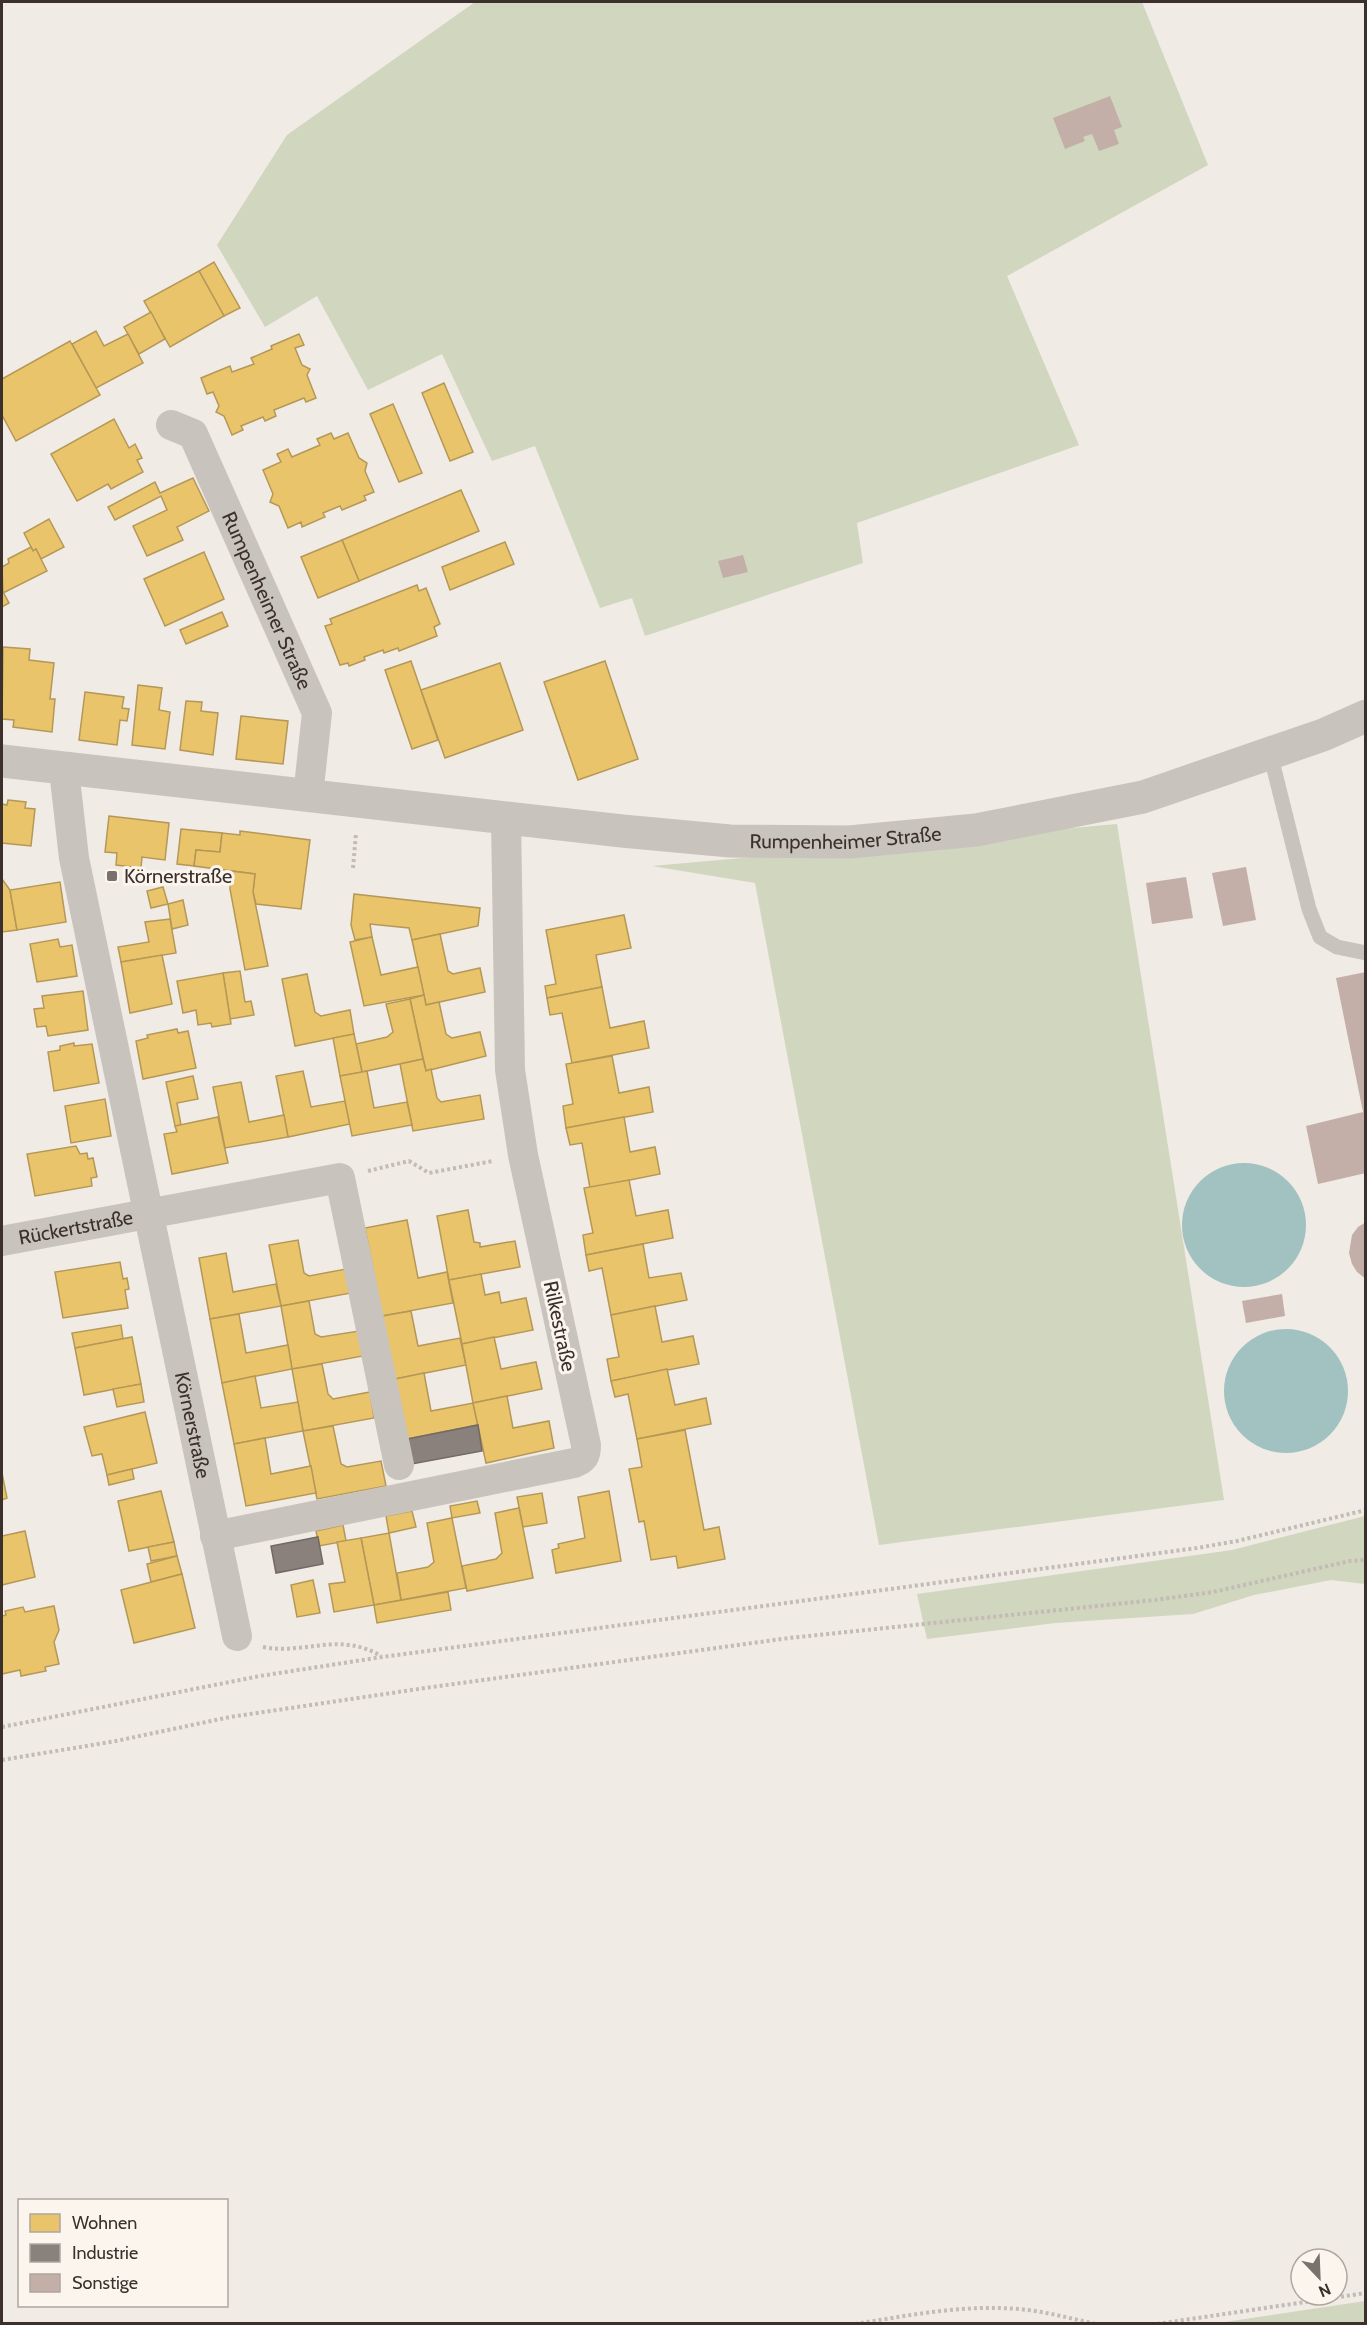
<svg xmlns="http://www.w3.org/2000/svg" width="1367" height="2325" font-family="Cabin,sans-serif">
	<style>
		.green { fill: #d1d6bf }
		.water { fill: #a1c2c1 }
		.homes { fill: #e9c46a; stroke: #b59857; stroke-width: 1.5 }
		.industry { fill: #8a817c; stroke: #726964; stroke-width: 1.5 }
		.building { fill: #c3afa7 }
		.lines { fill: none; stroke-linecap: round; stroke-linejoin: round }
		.path { stroke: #c2bbb6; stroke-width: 4; stroke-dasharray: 3 3; stroke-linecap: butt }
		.service { stroke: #c9c3be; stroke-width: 15 }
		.minor { stroke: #c9c3be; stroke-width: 30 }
		.tertiary { stroke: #c9c3be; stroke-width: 33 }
		.poi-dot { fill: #7a716c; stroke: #fbf5ee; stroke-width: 2 }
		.labels { text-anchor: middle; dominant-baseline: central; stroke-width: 6; stroke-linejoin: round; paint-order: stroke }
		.street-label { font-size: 20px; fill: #3b302b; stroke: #fbf5ee }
		.poi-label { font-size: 20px; fill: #3b302b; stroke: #fbf5ee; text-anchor: start }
	</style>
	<rect width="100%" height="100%" fill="#f0ebe5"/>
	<g class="green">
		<path d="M475,2H1142L1208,165L1007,276L1079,445L857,523L863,563L645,636L632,598L600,608L535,446L492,461L442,354L368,390L317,296L265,327L217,245L287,135Z"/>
		<path d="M1117,824L1224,1500L879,1545L755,883L652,866Z"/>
		<path d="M1365,1516V1584L1331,1580L1254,1595L1193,1614L1055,1623L927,1639L917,1594L1232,1550Z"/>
		<path d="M1365,2301V2323H1218Z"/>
	</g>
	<g class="water">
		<circle cx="1244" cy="1225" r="62"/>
		<circle cx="1286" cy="1391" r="62"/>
	</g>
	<g class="homes">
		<path d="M214,262L240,308L224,316L199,271Z"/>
		<path d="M199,271L224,316L170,347L144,301Z"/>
		<path d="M151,312L165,339L139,354L124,327Z"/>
		<path d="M96,331L104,346L128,334L143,363L96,388L72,344Z"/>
		<path d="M299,334L304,345L295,348L302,365L310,369L307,375L316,398L306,402L304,398L274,410L276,416L265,421L263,417L241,426L243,430L232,435L224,416L216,412L219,406L213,392L207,394L201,378L230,366L232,372L254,364L251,358L272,349L271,346Z"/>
		<path d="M70,341L100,395L16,441L2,415V379Z"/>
		<path d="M444,383L473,452L450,461L422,393Z"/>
		<path d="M393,404L422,473L399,482L370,414Z"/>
		<path d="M114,419L129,448L135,444L142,458L137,460L143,472L111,489L108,484L77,501L51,454Z"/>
		<path d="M331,433L334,439L348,433L359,458L367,463L365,471L374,492L364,496L366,500L342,510L340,506L323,513L325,517L302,527L301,522L288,528L279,506L270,502L273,494L263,470L281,462L277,454L288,449L292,457L320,445L317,439Z"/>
		<path d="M193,478L209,511L177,527L183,540L147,556L133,526L167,510L161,496L115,520L108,507L155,482L160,493Z"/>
		<path d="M461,490L479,531L359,581L342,540Z"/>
		<path d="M49,519L64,547L41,559L36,549L33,551L24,533Z"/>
		<path d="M342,540L359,581L318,598L301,557Z"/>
		<path d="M505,542L514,564L450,590L442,567Z"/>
		<path d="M31,547L33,551L36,549L47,571L3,593L2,567L9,563L8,559Z"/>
		<path d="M204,552L224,599L165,626L144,579Z"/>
		<path d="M417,585L419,591L426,588L440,624L434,627L437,636L399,651L398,648L384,653L383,650L364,657L365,660L349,666L348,663L340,665L325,626L332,624L330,619Z"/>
		<path d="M2,590L9,603L2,607Z"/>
		<path d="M222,612L228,626L186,644L180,630Z"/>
		<path d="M3,647L30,649L29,660L54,663L50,699H55L52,732L13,727L14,720L2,719Z"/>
		<path d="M411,661L438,740L412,749L385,670Z"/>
		<path d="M605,661L638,759L578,780L544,682Z"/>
		<path d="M500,663L523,730L445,758L421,690Z"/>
		<path d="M138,685L162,688L159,710L170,712L165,749L132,745Z"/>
		<path d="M85,692L124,697L122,708L129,709L127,721L120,720L117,745L79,740Z"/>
		<path d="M186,701L202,702L201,711L218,713L213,755L180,750Z"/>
		<path d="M241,716L288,721L283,764L236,759Z"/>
		<path d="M8,800L26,802L25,808L35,809L31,846L2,843V804L7,805Z"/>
		<path d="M109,816L169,823L165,860L142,857L141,868L116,865L117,853L105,852Z"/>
		<path d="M181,829L222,833L220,852L196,850L194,866L177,864Z"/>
		<path d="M240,831L310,840L301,909L256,904L253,892L255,874L194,866L196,850L220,852L222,833L240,835Z"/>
		<path d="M231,871L255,874L253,892L268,966L245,970L230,889Z"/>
		<path d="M2,879L10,890L17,930L2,932Z"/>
		<path d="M60,882L66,922L17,930L10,890Z"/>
		<path d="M163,887L168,904L151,908L147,891Z"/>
		<path d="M354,894L480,908L478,926L412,940L409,928L370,924L372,937L355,940L351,925Z"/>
		<path d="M183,900L188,925L172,929L168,904Z"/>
		<path d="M624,915L631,948L596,955L602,987L547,998L545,986L556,984L546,930Z"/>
		<path d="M170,919L176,953L121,962L118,947L149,942L145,922Z"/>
		<path d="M440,934L448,971L453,974L480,968L485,992L426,1005L412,940Z"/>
		<path d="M372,937L381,975L418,967L424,995L364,1006L350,942Z"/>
		<path d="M58,939L60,947L72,945L77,976L37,982L30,944Z"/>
		<path d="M162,955L172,1004L130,1013L121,962Z"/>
		<path d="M240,971L245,1002L251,1001L254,1015L230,1019L223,973Z"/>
		<path d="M223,973L231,1024L212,1027L211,1023L198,1025L196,1010L183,1013L177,981Z"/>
		<path d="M307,974L315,1012L321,1016L350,1010L354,1034L295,1046L282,979Z"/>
		<path d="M602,987L610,1028L644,1021L649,1048L572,1063L562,1013L550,1015L547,998Z"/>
		<path d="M83,991L88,1030L48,1036L46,1026L37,1027L34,1009L44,1008L42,996Z"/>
		<path d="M424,995L426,1005L439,1002L446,1034L452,1038L480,1032L486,1056L426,1071L410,999Z"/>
		<path d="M410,999L423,1059L362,1072L356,1044L387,1037L393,1032L386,1004Z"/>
		<path d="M177,1029L178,1033L188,1031L196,1068L143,1079L136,1041L148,1038L147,1035Z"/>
		<path d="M354,1034L362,1072L340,1076L333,1038Z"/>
		<path d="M74,1043V1046L92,1044L99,1083L54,1091L48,1052L60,1050V1046Z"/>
		<path d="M612,1056L619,1093L649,1087L653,1112L566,1128L563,1106L573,1104L566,1064Z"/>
		<path d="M423,1059L426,1071L431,1069L437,1098L441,1102L480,1095L484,1119L413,1131L400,1064Z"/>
		<path d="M303,1071L311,1107L345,1101L350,1124L288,1137L276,1076Z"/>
		<path d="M367,1071L374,1108L407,1102L412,1125L352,1136L340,1076Z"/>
		<path d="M193,1076L198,1099L177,1103L181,1125L175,1126L166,1082Z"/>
		<path d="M241,1082L249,1122L284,1115L288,1137L225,1148L213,1087Z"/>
		<path d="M105,1099L111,1136L71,1143L65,1106Z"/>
		<path d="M218,1117L228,1163L172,1174L164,1134L177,1132L175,1126Z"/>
		<path d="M624,1117L630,1152L655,1147L660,1174L590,1188L582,1143L570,1145L566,1128Z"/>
		<path d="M76,1146L80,1154L87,1153L88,1159L93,1158L97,1177L91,1178L92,1186L35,1196L27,1154Z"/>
		<path d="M629,1180L636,1216L668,1210L673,1238L586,1255L583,1235L593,1233L584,1188Z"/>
		<path d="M468,1210L474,1242L480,1243V1247L515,1241L520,1267L449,1280L437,1216Z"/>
		<path d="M407,1220L418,1278L447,1272L453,1303L382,1316L365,1228Z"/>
		<path d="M298,1240L304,1273L309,1276L346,1269L351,1293L281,1306L269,1245Z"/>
		<path d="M643,1244L649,1278L681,1273L687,1300L611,1315L602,1268L589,1271L586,1255Z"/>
		<path d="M226,1253L233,1292L276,1284L281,1306L210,1319L199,1258Z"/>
		<path d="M120,1262L123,1279L127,1278L129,1289L125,1290L128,1308L63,1318L55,1272Z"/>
		<path d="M481,1274L485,1295L499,1292L501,1303L526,1298L533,1330L462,1344L449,1280Z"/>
		<path d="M309,1301L315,1334L321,1337L359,1331L363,1356L292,1369L281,1306Z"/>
		<path d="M655,1306L662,1342L693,1336L699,1364L611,1381L607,1359L619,1357L611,1315Z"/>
		<path d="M411,1311L418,1346L460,1338L466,1365L395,1379L382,1316Z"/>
		<path d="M239,1314L246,1353L288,1345L292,1369L222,1383L210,1319Z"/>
		<path d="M121,1325L123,1339L75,1348L72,1333Z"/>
		<path d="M132,1337L141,1384L84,1395L75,1348Z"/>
		<path d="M494,1337L501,1369L536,1362L542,1389L473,1403L462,1344Z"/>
		<path d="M322,1364L328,1394L333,1399L370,1392L374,1418L303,1431L292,1369Z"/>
		<path d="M667,1369L675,1405L706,1398L711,1424L637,1439L628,1394L615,1397L611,1381Z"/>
		<path d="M424,1373L431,1411L473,1403L478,1425L407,1439L395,1379Z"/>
		<path d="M255,1376L261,1408L298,1402L303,1431L234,1444L222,1383Z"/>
		<path d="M141,1384L144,1402L117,1407L113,1389Z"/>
		<path d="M507,1396L513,1428L549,1421L554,1448L486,1463L473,1403Z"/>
		<path d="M145,1412L157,1463L107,1475L102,1454L92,1456L84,1427Z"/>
		<path d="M333,1426L341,1464L347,1467L381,1461L386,1486L317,1499L303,1431Z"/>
		<path d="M685,1430L704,1530L719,1527L725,1559L678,1568L676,1556L651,1560L644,1521L639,1522L629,1469L642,1467L637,1439Z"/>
		<path d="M265,1438L271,1474L311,1466L316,1493L246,1506L234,1444Z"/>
		<path d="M132,1469L134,1479L109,1485L107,1475Z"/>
		<path d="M2,1473L7,1498L2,1500Z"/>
		<path d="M161,1491L174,1542L129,1551L118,1501Z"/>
		<path d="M609,1491L621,1561L556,1573L552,1550L559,1548L558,1544L585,1538L578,1497Z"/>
		<path d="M542,1493L547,1523L523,1527L517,1497Z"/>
		<path d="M477,1501L480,1513L452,1518L450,1506Z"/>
		<path d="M519,1508L533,1578L467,1591L462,1566L496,1559L502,1553L495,1513Z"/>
		<path d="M412,1511L416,1527L389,1533L386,1516Z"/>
		<path d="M452,1518L466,1588L401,1600L397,1573L428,1567L434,1562L427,1523Z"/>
		<path d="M343,1525L346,1541L319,1546L316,1531Z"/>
		<path d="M25,1531L35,1577L2,1585V1536Z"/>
		<path d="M389,1533L401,1600L374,1605L361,1538Z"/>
		<path d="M361,1538L374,1605L334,1612L329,1584L345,1582L337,1542Z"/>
		<path d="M174,1542L177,1556L151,1561L148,1547Z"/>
		<path d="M177,1556L182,1574L151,1582L147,1564Z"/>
		<path d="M182,1574L195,1628L134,1643L121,1590Z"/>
		<path d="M313,1580L320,1613L297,1617L291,1585Z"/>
		<path d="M448,1592L451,1610L377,1623L374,1605Z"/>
		<path d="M54,1606L59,1630L54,1642L59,1664L45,1667L46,1671L21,1676L20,1670L2,1674V1616L6,1615L5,1611L23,1607L25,1612Z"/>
	</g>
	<g class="industry">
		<path d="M478,1425L482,1451L412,1464L407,1439Z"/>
		<path d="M318,1537L323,1564L276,1573L271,1546Z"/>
	</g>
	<g class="building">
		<path d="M1110,96L1122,127L1114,130L1119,144L1099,151L1092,134L1083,137L1085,141L1065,149L1053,118Z"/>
		<path d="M743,555L748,572L723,578L718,561Z"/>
		<path d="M1246,867L1256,920L1223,926L1212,873Z"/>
		<path d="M1186,877L1193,918L1152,924L1146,883Z"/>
		<path d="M1366,972V1173L1318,1184L1306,1126L1363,1112L1336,978Z"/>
		<path d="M1366,1222V1279L1357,1272L1352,1264L1349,1253L1352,1235L1358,1227Z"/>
		<path d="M1282,1294L1285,1316L1246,1323L1242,1301Z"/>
	</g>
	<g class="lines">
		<g class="path">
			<path d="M353,868L356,833"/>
			<path d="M368,1171L409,1161L429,1173L493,1161"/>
			<path d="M263,1647C306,1655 339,1631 381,1656"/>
			<path d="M2,1727L260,1676L382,1657L1197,1548L1237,1541L1366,1510"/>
			<path d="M2,1760L116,1741L230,1717L432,1687L789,1638L1155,1600L1213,1592L1350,1561L1366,1560"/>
			<path d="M855,2324C911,2315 970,2303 1028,2310C1051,2313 1073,2319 1096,2324"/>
			<path d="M1157,2324L1366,2293"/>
		</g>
		<path class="service" d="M1270,753L1309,909L1320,937L1337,947L1366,953"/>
		<g class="minor">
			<path id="s1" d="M171,425L193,434L317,713L308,796"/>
			<path id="s2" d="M64,770L74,858L237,1636"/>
			<path id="s3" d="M2,1241L340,1178L399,1465"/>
			<path d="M215,1536L574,1463C584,1459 586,1456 586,1445L523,1155L510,1070L506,818"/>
		</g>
		<path class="tertiary" id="s4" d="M2,761L622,831L730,841L849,842L976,830L1143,797L1323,735L1366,716"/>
	</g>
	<rect class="poi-dot" x="106" y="870" width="12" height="12" rx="3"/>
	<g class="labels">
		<g class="street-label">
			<text stroke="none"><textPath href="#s1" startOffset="206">Rumpenheimer Straße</textPath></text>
			<text stroke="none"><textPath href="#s4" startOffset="848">Rumpenheimer Straße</textPath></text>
			<text stroke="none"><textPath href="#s3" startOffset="75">Rückertstraße</textPath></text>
			<text transform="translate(560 1326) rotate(78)">Rilkestraße</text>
			<text stroke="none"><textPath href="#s2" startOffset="668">Körnerstraße</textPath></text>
		</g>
		<g class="poi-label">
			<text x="124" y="876">Körnerstraße</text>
		</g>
	</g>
	<rect width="1367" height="2325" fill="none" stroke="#3b302b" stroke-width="6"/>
	<rect x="18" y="2199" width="210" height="108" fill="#fbf5ee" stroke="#aea6a0" stroke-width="1.5"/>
	<rect x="30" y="2214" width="30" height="18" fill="#e9c46a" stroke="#aea6a0" stroke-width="1.5"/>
	<text x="72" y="2229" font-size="18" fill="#3b302b">Wohnen</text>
	<rect x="30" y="2244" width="30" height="18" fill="#8a817c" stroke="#aea6a0" stroke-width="1.5"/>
	<text x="72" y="2259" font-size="18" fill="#3b302b">Industrie</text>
	<rect x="30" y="2274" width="30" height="18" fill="#c3afa7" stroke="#aea6a0" stroke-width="1.5"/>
	<text x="72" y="2289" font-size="18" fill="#3b302b">Sonstige</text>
	<g transform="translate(1319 2277) rotate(157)"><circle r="28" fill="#fbf5ee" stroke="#aea6a0" stroke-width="1.5"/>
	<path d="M0-4.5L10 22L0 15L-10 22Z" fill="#7a716c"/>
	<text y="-9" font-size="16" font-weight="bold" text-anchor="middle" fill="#3b302b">N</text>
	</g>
</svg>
